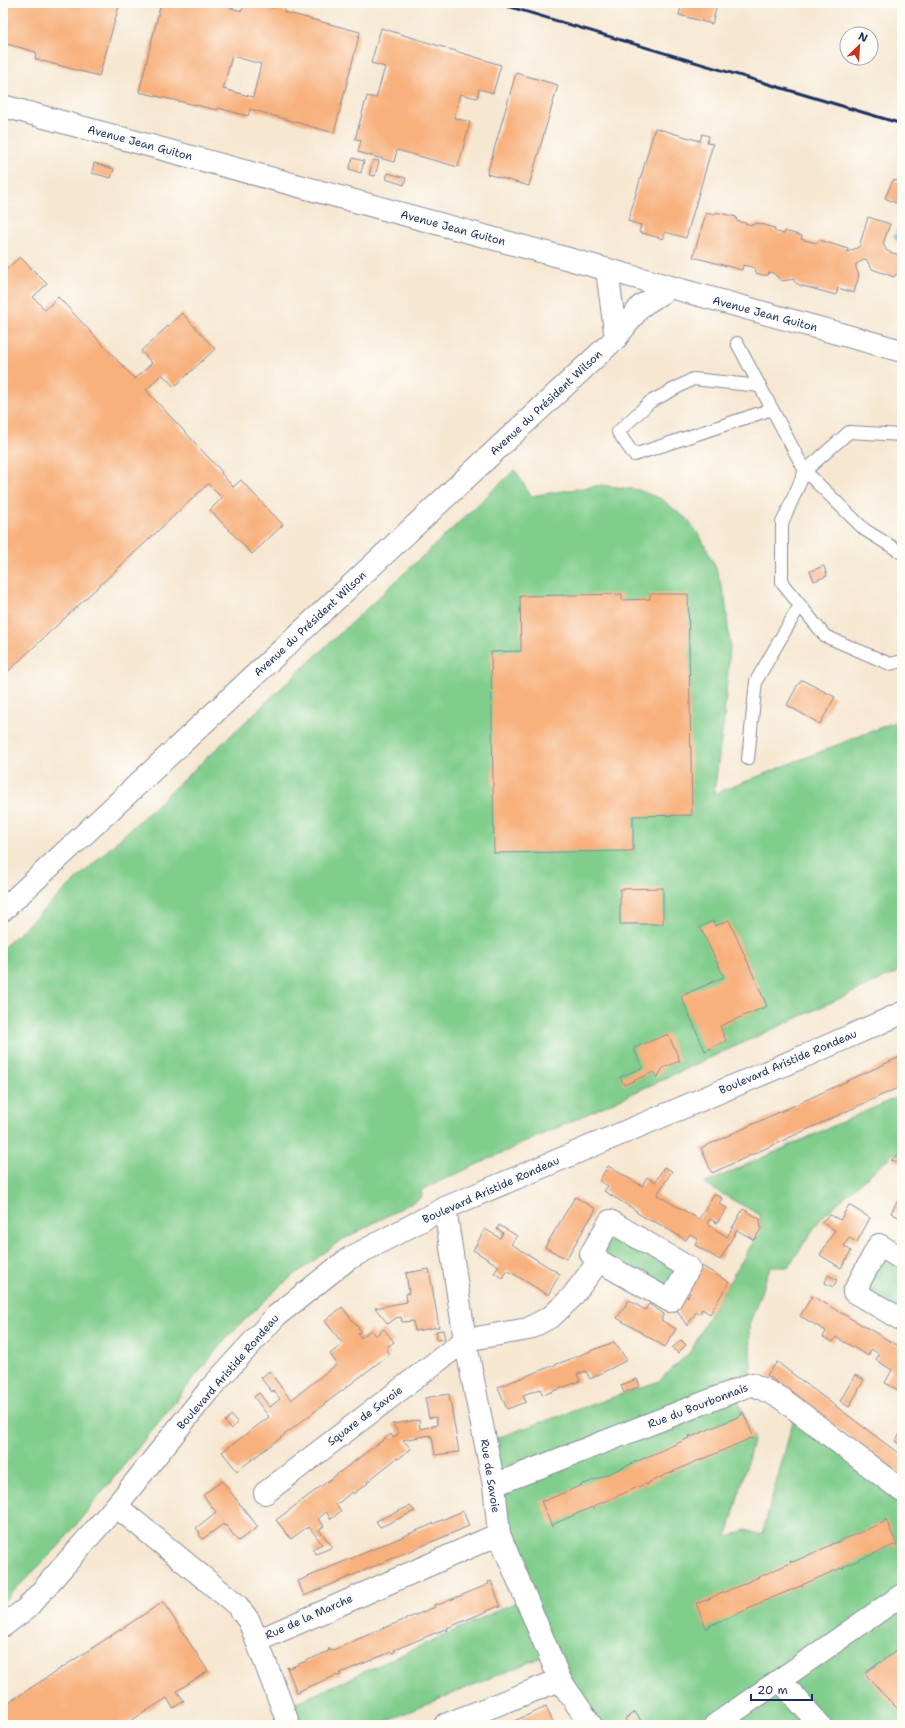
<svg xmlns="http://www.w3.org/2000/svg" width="905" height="1728" font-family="'Shantell Sans',sans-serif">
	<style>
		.green { fill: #80cd8c; stroke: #4e7e75 }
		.water { fill: #6fc0eb; stroke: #4578a4 }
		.building { fill: #f8b07b; fill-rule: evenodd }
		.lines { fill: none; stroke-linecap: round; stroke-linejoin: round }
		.lane-casing { stroke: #888b98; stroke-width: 14 }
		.street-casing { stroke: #888b98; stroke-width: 24 }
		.secondary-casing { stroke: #888b98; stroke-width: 24 }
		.lane { stroke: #fff; stroke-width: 12 }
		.street { stroke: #fff; stroke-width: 22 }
		.secondary { stroke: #fff; stroke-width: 22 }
		.rail { stroke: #1b2f5e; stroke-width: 3 }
		.labels { text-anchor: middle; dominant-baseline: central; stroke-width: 3; stroke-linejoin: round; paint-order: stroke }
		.street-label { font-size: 11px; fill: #1b2f5e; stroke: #fdfcf7 }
	</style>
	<rect width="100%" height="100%" fill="#fdfcf7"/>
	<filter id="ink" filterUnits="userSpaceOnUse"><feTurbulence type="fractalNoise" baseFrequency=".025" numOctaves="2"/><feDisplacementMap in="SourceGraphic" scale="8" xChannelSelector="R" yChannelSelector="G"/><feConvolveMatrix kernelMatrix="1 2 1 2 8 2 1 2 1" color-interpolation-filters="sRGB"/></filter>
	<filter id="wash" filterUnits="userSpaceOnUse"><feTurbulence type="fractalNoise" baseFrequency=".012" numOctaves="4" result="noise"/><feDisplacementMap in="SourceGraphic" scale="16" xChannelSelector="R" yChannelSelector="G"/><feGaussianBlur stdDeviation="0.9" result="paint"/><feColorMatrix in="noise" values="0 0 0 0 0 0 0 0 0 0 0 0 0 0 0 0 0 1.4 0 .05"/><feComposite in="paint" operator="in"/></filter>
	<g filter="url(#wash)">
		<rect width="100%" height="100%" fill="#f6e7d1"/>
		<g class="green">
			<path d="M515,470L531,496L602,485L638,490L661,499L687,519L701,538L716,568L725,598L730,645L724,717L714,794L902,719V970L421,1190L422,1197L340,1241L281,1285L227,1337L59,1546L3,1602V948Z"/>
			<path d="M902,1095V1155L894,1153L821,1218L788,1267H770L749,1325L752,1384L734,1391L754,1438L727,1537L745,1530L762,1535L796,1410L902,1491V1725H571L586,1718L549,1654L376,1725H293L283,1709L525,1598L488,1441L659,1381L691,1351L710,1314L761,1229L760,1215L704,1184Z"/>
			<path d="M610,1221L689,1268L670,1301L591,1254Z"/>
			<path d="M879,1245L902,1259V1320L854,1292Z"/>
		</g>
		<path class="water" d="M902,228V242H901L900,241L896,240L894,236L897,233L896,231Z"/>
		<g id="blocks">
			<g class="building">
				<path d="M3,3H120L99,76L35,59L36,52L3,43Z"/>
				<path d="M161,3H212L242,11L244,3H254L274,8L276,3H286L284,12L360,32L334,133L250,109L248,116L218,108L217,110L139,92ZM232,56L261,64L253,97L223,89Z"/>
				<path d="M682,3H715L717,5L712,24L679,15Z"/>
				<path d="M381,28L501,65L493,93L479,89L477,98L460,94L454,118L470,122L458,167L397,150L394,162L358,152L361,140L355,139L367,96L376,98L385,67L371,63Z"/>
				<path d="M516,73L558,85L529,186L487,174Z"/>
				<path d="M655,128L700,141L702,134L709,136L707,143L713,144L686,238L665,232L663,239L639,232L641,225L628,221Z"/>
				<path d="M353,158L364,161L361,173L349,169Z"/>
				<path d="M373,160L379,161L375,176L369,175Z"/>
				<path d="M94,163L114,169L111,178L92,173Z"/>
				<path d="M388,173L406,178L404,185L386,179Z"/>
				<path d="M893,180L902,182V206L885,198Z"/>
				<path d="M716,212L736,217L737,221L752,225L757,223L775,228L774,231L784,234L785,231L802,236L801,239L816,243L820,240L848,249L847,252L859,247L868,217L890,224L883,244L887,251L902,256V267L894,277L872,269L866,259L856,264V268L859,275L854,293L838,288L836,295L799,285L794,281V279L782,281L773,273L769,272L768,275H762L756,273L755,268L752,267L743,265L742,270L693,257L706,213L715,215Z"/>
				<path d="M20,257L47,284L33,297L45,310L58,297L135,379L152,363L141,351L182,313L215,349L174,387L162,374L146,390L222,472L221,473L233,487L241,480L283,525L252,554L210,510L222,498L208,484L3,676V264L7,269Z"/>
				<path d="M824,566L827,576L814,581L810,571Z"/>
				<path d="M622,594V600L650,599V594H688L692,815L633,816V851L494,853L491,652L521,651L520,596Z"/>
				<path d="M802,680L835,697L820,724L787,705L797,686Z"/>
				<path d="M663,888V924H620V889Z"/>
				<path d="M729,920L767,1006L720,1026L726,1041L705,1051L681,996L724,977L700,927L713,921L715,926Z"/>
				<path d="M668,1034L680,1061L663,1068L657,1078L654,1072L624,1085L620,1077L642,1068L634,1048Z"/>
				<path d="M902,1056V1086L712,1173L701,1148Z"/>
				<path d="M899,1154L902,1155V1163L891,1160Z"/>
				<path d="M608,1166L642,1186L647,1177L655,1182L664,1167L672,1171L657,1195L699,1219L714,1194L722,1198L719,1204L727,1208L717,1223L710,1219L707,1224L727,1237L743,1209L760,1219L761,1229L754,1240L737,1230L720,1260L695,1245L698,1239L690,1234L686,1240L654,1221L653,1222L644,1217L636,1212L637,1211L604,1191L608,1186L599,1181Z"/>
				<path d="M902,1193V1219L891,1213Z"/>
				<path d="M575,1197L596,1209L566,1259L545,1247Z"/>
				<path d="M849,1205L870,1218L857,1242L849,1238L844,1246L851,1251L841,1268L820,1255L835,1230L821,1222L830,1215L840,1220Z"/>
				<path d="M499,1225L517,1236L511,1244L560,1274L548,1295L507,1270L502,1278L494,1273L499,1266L473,1250L485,1229L500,1238L503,1233L497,1229Z"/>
				<path d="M702,1266L729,1282L710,1314L702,1309L699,1314L696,1312L687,1326L677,1310L685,1295L688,1297L690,1293L687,1291Z"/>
				<path d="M429,1269L439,1327L415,1331L413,1321L402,1322L401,1317L396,1318L388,1324L375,1308L407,1302L406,1294L409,1293L406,1273Z"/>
				<path d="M828,1275L837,1280L833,1287L825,1283Z"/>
				<path d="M812,1296L902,1348V1392L885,1383L892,1370L876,1360L879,1354L871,1349L868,1356L836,1337L833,1342L823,1337L826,1331L800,1316Z"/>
				<path d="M629,1300L645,1310L649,1304L664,1314L661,1320L676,1329L665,1347L617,1318Z"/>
				<path d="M342,1307L361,1331L358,1333L361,1338L371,1330L375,1336L384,1329L394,1342L386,1348L390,1354L237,1471L222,1452L269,1417L254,1397L259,1393L270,1407L280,1399L273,1390L272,1392L261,1378L269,1371L291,1400L337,1364L330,1354L343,1344L325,1321Z"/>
				<path d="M443,1330L445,1339L437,1340L436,1331Z"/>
				<path d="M681,1340L686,1345L678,1353L672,1348Z"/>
				<path d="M614,1342L627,1360L590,1379L586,1371L577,1374L580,1381L543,1395L540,1389L523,1395L526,1402L507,1409L498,1387Z"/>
				<path d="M777,1362L902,1456V1476L767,1375Z"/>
				<path d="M855,1375L864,1380L849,1407L840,1401Z"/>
				<path d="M637,1379L640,1386L624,1393L621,1385Z"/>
				<path d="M449,1394L459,1452L435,1455L432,1437H430L431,1435L403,1440L411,1449L398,1459L397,1458L367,1482L368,1483L353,1494L352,1492L336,1505L341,1511L331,1519L326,1512L318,1519L324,1526L319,1530L333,1547L316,1554L312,1549L322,1544L309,1527L307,1529L306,1528L291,1539L276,1520L391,1434L393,1438L399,1433L392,1424L419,1420L420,1429L437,1425L436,1417L429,1418L425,1398Z"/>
				<path d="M743,1412L754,1438L752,1439L751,1438L701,1460L702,1461L699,1460L648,1483V1485L645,1484L594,1506L595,1508L593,1509L592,1507L554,1524L552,1527L541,1501H544L582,1485L583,1483L584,1484L599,1478L635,1462V1460L638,1461L689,1438L690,1435L691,1437L742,1415L741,1414Z"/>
				<path d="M231,1415L238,1423L231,1429L225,1422Z"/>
				<path d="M901,1432L902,1433V1447L895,1441Z"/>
				<path d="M222,1481L258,1527L238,1541L226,1525L224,1526L223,1524L203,1539L199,1535L200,1533L196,1528L216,1512L203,1495Z"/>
				<path d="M410,1506L415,1511L387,1524L380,1527L376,1521Z"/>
				<path d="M463,1511L469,1526L304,1596L298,1581Z"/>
				<path d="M886,1519L897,1545L895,1546L894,1545L843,1567L844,1568L842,1569L841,1568L802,1585L803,1587L801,1586L762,1602V1604H760L709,1626V1628H706L696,1603L698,1602L699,1603L750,1581L751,1579L752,1580L781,1567L791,1563L790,1561L793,1562L831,1545L832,1543L833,1544L884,1522Z"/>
				<path d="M491,1581L501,1607L499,1608V1606L447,1628L448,1630L446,1631L445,1629L394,1650L395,1652L392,1653L391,1652L340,1673L341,1675L338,1676L337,1675L299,1691L300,1693H297L287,1667L290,1668L329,1651L328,1649H330L331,1651L381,1629L383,1627L384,1628L435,1607L434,1605L437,1603L438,1605L489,1584L488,1582Z"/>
				<path d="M163,1602L208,1671L177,1691L184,1701L173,1708L167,1698L124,1725H3V1706Z"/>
				<path d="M902,1647V1713L882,1693L865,1673Z"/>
				<path d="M546,1706L554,1725H505L544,1708L543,1707Z"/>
				<path d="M635,1712L644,1725H629L625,1719Z"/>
			</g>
		</g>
	</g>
	<g filter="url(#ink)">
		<use href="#blocks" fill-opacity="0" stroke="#888b98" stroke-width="1"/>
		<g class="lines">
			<defs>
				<g id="lane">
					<path d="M737,343L805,471L865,530L902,553"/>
					<path d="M760,386L693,379L650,402L618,432L634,455L772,409"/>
					<path d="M902,435L849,432L805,471L782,523V583L825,636L890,664L902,661"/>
					<path d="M748,759L756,681L800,605"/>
				</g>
				<g id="street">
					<path d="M445,1208L465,1340L494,1485L499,1534L560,1680L591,1725"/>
					<path d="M610,1221L689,1268L670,1301L599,1261L591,1254Z"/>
					<path d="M902,1259L879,1245L854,1292L902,1320"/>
					<path d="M494,1485L752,1384L781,1398L902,1491"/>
					<path d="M265,1493L465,1340L528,1329L552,1316L571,1298L599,1261"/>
					<path d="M116,1506L237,1605L249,1621L257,1641L499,1534"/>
					<path d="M257,1641L289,1725"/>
					<path d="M780,1680L820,1725"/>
					<path d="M445,1725L560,1680"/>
					<path d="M715,1725L902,1595"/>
				</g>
				<g id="secondary">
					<path d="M3,106L547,253L902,351"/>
					<path d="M607,270L616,338"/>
					<path d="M3,910L616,338L641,306L671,287"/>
					<path d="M3,1626L27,1608L116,1506L208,1391L276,1316L348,1259L445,1208L814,1052L902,1013"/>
				</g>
			</defs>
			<use href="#lane" class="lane-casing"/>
			<use href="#street" class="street-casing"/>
			<use href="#secondary" class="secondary-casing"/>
			<use href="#lane" class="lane"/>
			<use href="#street" class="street"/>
			<use href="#secondary" class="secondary"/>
			<path class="rail" d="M497,3L902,124"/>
		</g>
	</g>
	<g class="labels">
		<g class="street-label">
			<text transform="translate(140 143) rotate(15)">Avenue Jean Guiton</text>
			<text transform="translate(453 228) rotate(15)">Avenue Jean Guiton</text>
			<text transform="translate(765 314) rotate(15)">Avenue Jean Guiton</text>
			<text transform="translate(546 403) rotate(-43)">Avenue du Président Wilson</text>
			<text transform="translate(310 624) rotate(-43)">Avenue du Président Wilson</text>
			<text transform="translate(788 1062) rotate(-23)">Boulevard Aristide Rondeau</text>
			<text transform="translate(491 1190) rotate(-24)">Boulevard Aristide Rondeau</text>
			<text transform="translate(228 1372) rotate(-49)">Boulevard Aristide Rondeau</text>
			<text transform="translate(698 1406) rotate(-21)">Rue du Bourbonnais</text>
			<text transform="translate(365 1416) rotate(-37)">Square de Savoie</text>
			<text transform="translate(490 1476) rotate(81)">Rue de Savoie</text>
			<text transform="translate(309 1617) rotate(-24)">Rue de la Marche</text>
		</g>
	</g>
	<rect width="905" height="1728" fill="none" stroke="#fdfcf7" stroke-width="16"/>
	<g transform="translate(859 46) rotate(25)"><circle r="19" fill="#fdfcf7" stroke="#a3aaba"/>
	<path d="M0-3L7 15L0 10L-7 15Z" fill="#c8321e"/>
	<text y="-6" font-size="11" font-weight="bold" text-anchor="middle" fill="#1b2f5e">N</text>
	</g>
	<path d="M751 1694v6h61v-6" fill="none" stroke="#1b2f5e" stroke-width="2"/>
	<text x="757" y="1694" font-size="12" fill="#1b2f5e" stroke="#fdfcf7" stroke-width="3" paint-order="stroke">20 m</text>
</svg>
